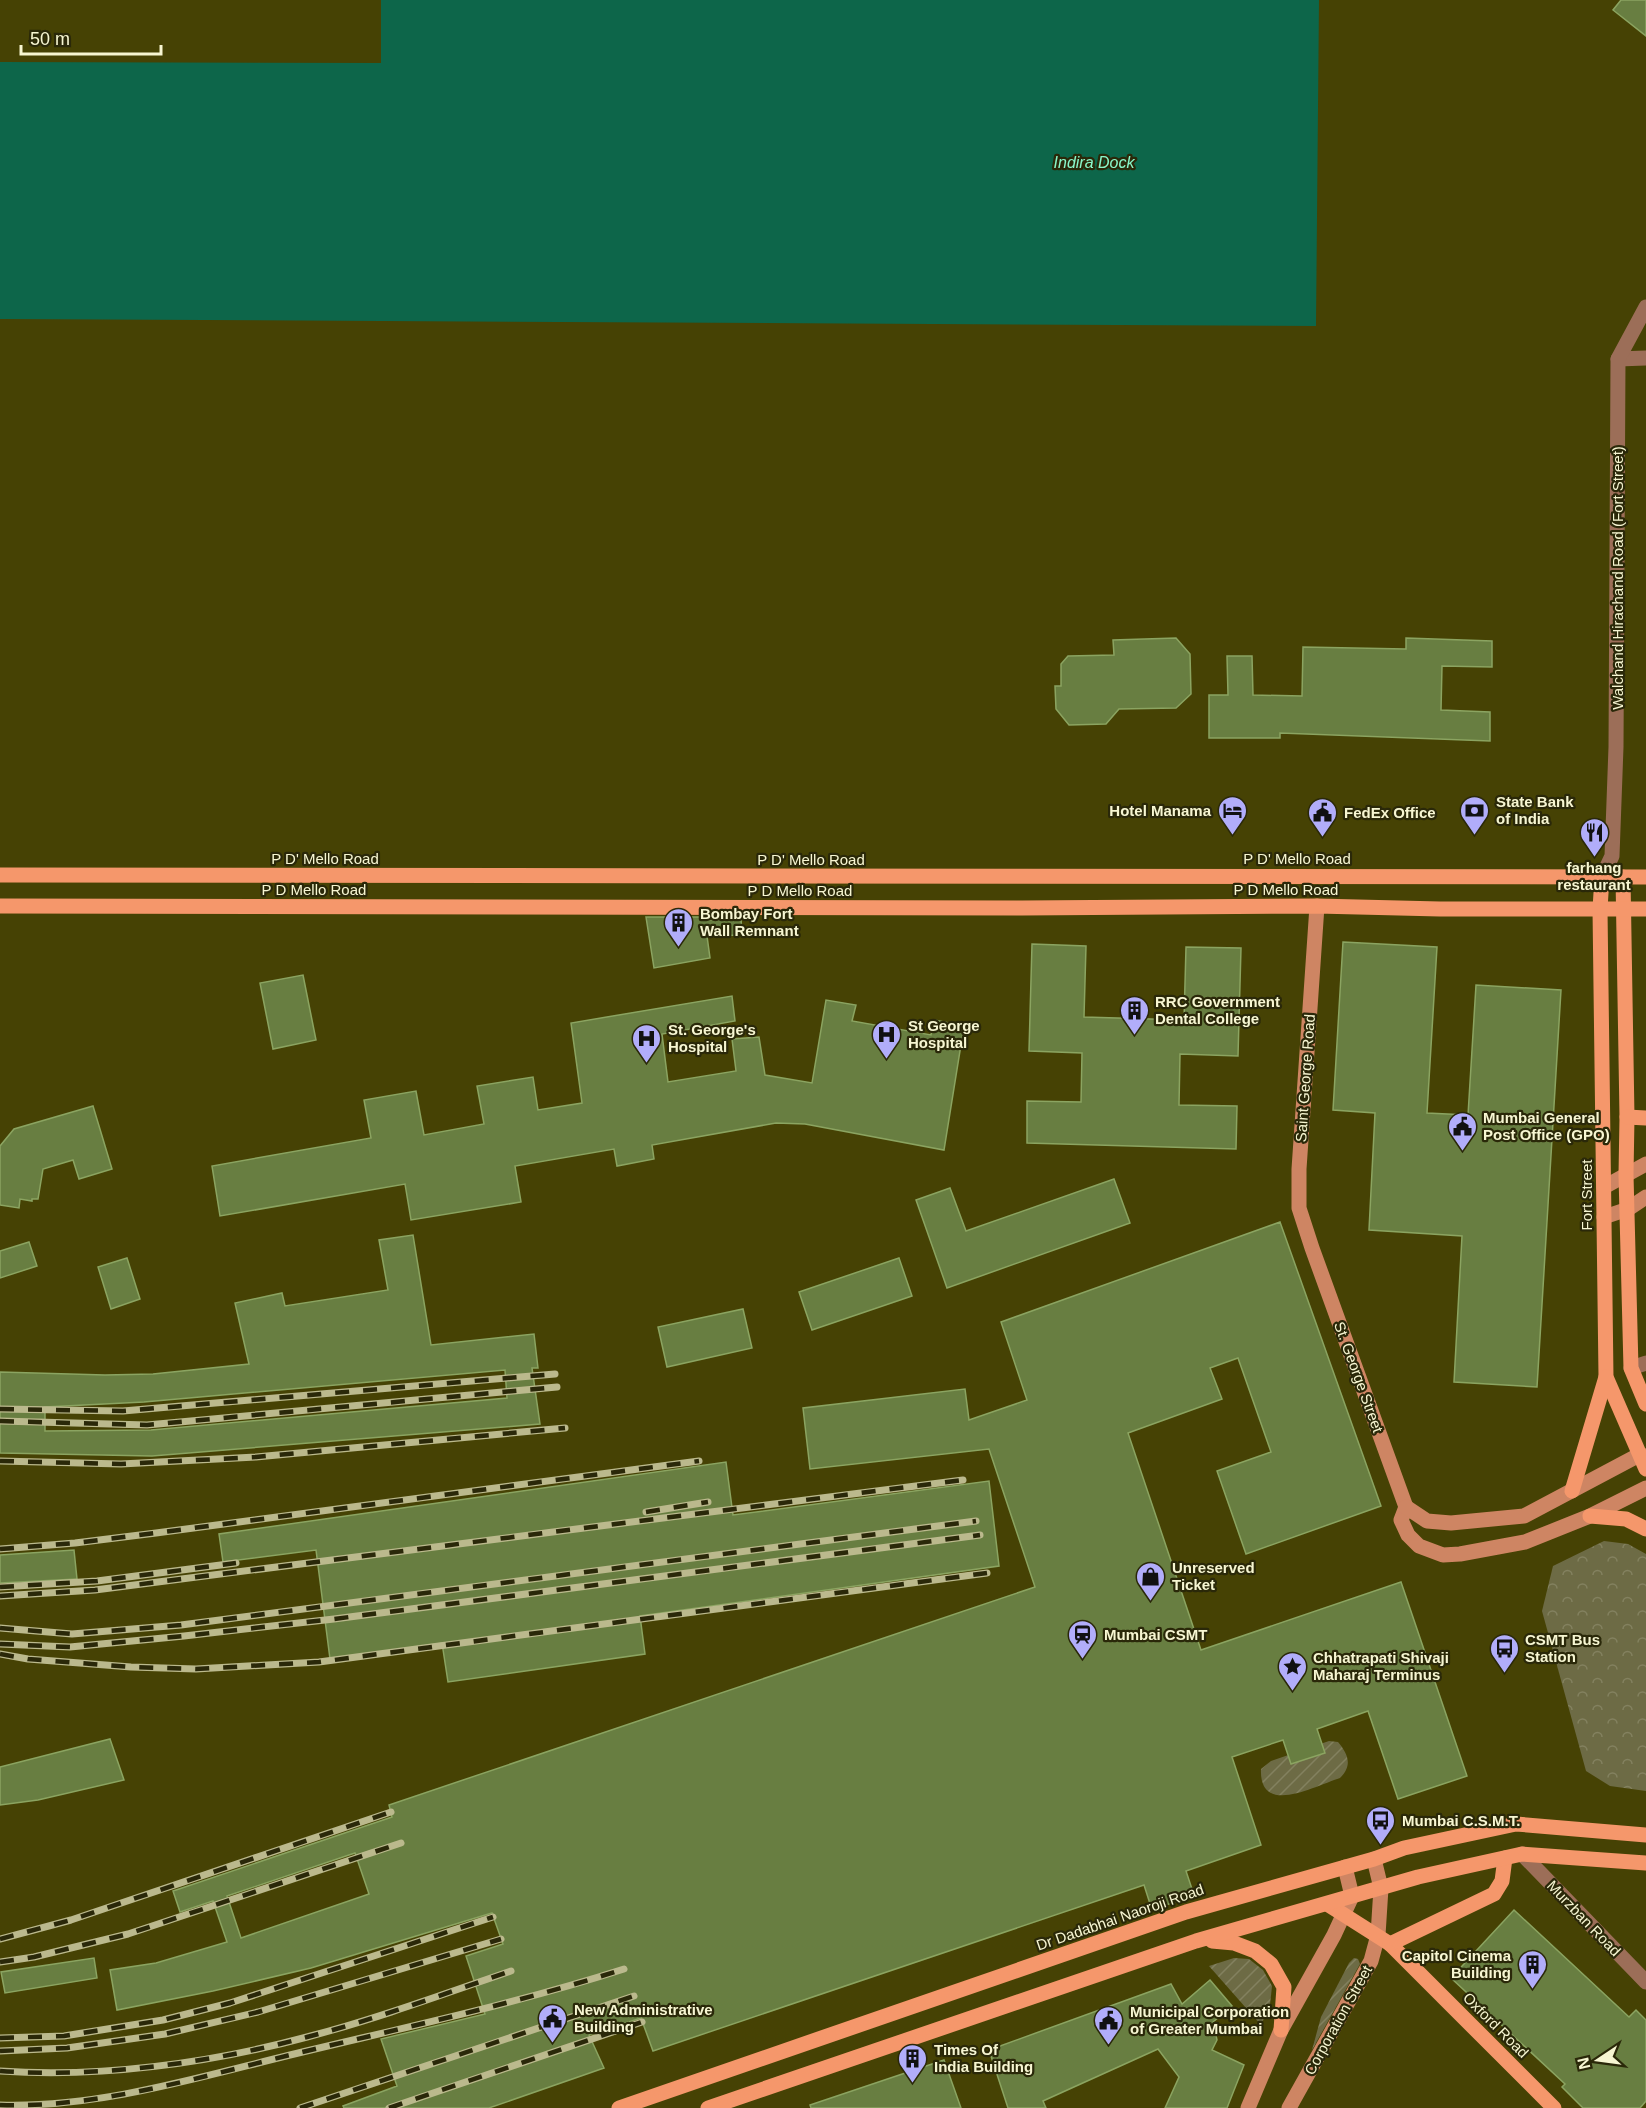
<svg xmlns="http://www.w3.org/2000/svg" width="1646" height="2108" font-family="Helvetica,sans-serif">
	<style>
		.park { fill: url(#park-crowns) }
		.garden { fill: url(#garden-furrows) }
		.water { fill: #0d664a }
		.building { fill: #687e41; stroke: #8ba461; stroke-width: 1.5; fill-rule: evenodd }
		.lines { fill: none; stroke-linecap: round; stroke-linejoin: round }
		.minor { stroke: #9c6e58; stroke-width: 15 }
		.tertiary { stroke: #9c6e58; stroke-width: 15 }
		.secondary { stroke: #ce8563; stroke-width: 15 }
		.primary { stroke: #f5976b; stroke-width: 15 }
		.rail-casing { stroke: #bbb98d; stroke-width: 7 }
		.rail { stroke: #2a2809; stroke-width: 4.5; stroke-dasharray: 14; stroke-linecap: butt }
		.labels { text-anchor: middle; dominant-baseline: central; stroke-width: 4.5; stroke-linejoin: round; paint-order: stroke }
		.street-label { font-size: 15px; fill: #f7f6d2; stroke: #2a2809 }
		.poi-label { font-size: 15px; font-weight: bold; fill: #f7f6d2; stroke: #2a2809; text-anchor: start }
		.water-label { font-size: 16px; font-style: italic; fill: #89f7ca; stroke: #2a2809 }
	</style>
	<defs>
		<pattern id="park-crowns" width="20" height="18" patternUnits="userSpaceOnUse" patternTransform="scale(1.5)"><rect width="20" height="18" fill="#6d6b45"/><path d="M2 6a3 3 0 1 1 6 0M12 15a3 3 0 1 1 6 0" fill="none" stroke="#83815f"/></pattern>
		<pattern id="garden-furrows" width="10" height="10" patternUnits="userSpaceOnUse" patternTransform="scale(1.5)"><rect width="10" height="10" fill="#6d6b45"/><path d="M-1 1l2-2M0 10L10 0M9 11l2-2" fill="none" stroke="#83815f"/></pattern>
	</defs>
	<rect width="100%" height="100%" fill="#464204"/>
	<path class="park" d="M1604,1541L1628,1544L1646,1554V1791L1610,1786L1586,1771L1542,1611L1553,1566Z"/>
	<g class="garden">
		<path d="M1329,1741L1338,1742C1348,1754 1353,1765 1340,1778C1315,1786 1259,1817 1261,1769L1271,1761Z"/>
		<path d="M1234,1958L1249,1959L1263,1970L1272,1986L1270,2005L1261,2025L1209,1966Z"/>
		<path d="M1354,1958L1358,1959L1360,1964L1312,2050L1321,2017L1349,1963Z"/>
	</g>
	<path class="water" d="M381,0H1319L1316,326L0,319V62L381,63Z"/>
	<g class="building">
		<path d="M1621,0H1646V36L1613,10Z"/>
		<path d="M1176,638L1190,654L1191,694L1176,708L1119,709L1106,724L1069,725L1056,709L1055,686H1061V664L1068,656L1114,655L1113,640Z"/>
		<path d="M1406,638L1492,641V667L1442,666L1441,710L1490,712V741L1280,733V738H1209V695H1228L1227,656H1252L1253,695L1302,696L1303,647L1406,649Z"/>
		<path d="M646,917H704L705,920L741,918L742,935L707,936L710,958L654,968Z"/>
		<path d="M1343,942L1437,947L1427,1113L1468,1115L1476,985L1561,990L1537,1387L1454,1382L1462,1236L1369,1230L1375,1113L1333,1110Z"/>
		<path d="M1032,944L1086,946L1084,1017L1184,1020L1186,947L1241,948L1238,1056L1180,1054L1179,1105L1237,1106L1236,1149L1027,1143V1101L1081,1102L1082,1053L1029,1051Z"/>
		<path d="M303,975L316,1040L273,1049L260,983Z"/>
		<path d="M732,996L735,1021L662,1034L668,1082L736,1071L732,1039L759,1037L765,1075L812,1083L826,1000L856,1005L852,1021L931,1035L934,1020L964,1026L944,1150L805,1124L776,1123L652,1145L654,1159L617,1166L614,1149L515,1166L521,1202L411,1220L405,1184L220,1216L212,1166L371,1138L364,1100L416,1091L424,1135L484,1124L477,1086L533,1077L538,1110L582,1103L571,1023Z"/>
		<path d="M93,1106L112,1169L79,1179L73,1160L43,1169L38,1199H32V1201L20,1199L19,1208L0,1205V1146L14,1129Z"/>
		<path d="M1114,1179L1130,1223L947,1288L916,1200L950,1188L966,1231Z"/>
		<path d="M1280,1222L1381,1506L1246,1554L1217,1471L1271,1452L1238,1358L1210,1368L1222,1399L1128,1433L1201,1650L1401,1582L1467,1776L1398,1799L1368,1711L1317,1729L1325,1753L1291,1764L1283,1740L1232,1757L1261,1845L1186,1871L1194,1895L1152,1910L1144,1885L653,2051L641,2018L589,2035L604,2068L489,2108H344L343,2106L397,2086L381,2039L485,2014L466,1956L503,1944L492,1913L311,1968L213,1991L117,2010L110,1970L156,1963L227,1942L213,1901L180,1912L173,1891L392,1817L389,1805L1035,1587L989,1449L810,1469L803,1408L965,1389L969,1420L1027,1400L1001,1322ZM355,1853L369,1894L241,1938L227,1896Z"/>
		<path d="M413,1235L431,1345L534,1334L538,1368H532L540,1424L152,1456L0,1453V1372L105,1375L153,1374L249,1364L235,1303L282,1293L285,1306L388,1290L379,1240ZM505,1370L507,1398L151,1430L45,1431V1407L144,1402Z"/>
		<path d="M29,1242L37,1266L0,1278V1251Z"/>
		<path d="M127,1258L140,1299L111,1309L98,1267Z"/>
		<path d="M899,1258L912,1296L812,1330L799,1292Z"/>
		<path d="M743,1309L752,1348L667,1367L658,1327Z"/>
		<path d="M726,1462L733,1515L989,1481L999,1566L640,1616L645,1654L448,1682L442,1643L330,1659L316,1550L223,1562L219,1534Z"/>
		<path d="M74,1550L77,1579L0,1583V1555Z"/>
		<path d="M110,1739L124,1780L38,1800L0,1805V1767Z"/>
		<path d="M1514,1910L1629,2017L1636,2010L1646,2020V2101L1640,2108H1583L1562,2087L1565,2084L1451,1978Z"/>
		<path d="M94,1958L97,1978L5,1993L1,1972Z"/>
		<path d="M1210,1980L1232,2006L1213,2022L1217,2040L1212,2050L1244,2065L1227,2108H1165L1179,2077L1158,2049L1043,2101L1046,2108H1008L989,2050L1171,1984L1182,2004Z"/>
		<path d="M944,2060L961,2108H811L810,2105Z"/>
	</g>
	<g class="lines">
		<path class="minor" d="M1631,1368L1646,1363"/>
		<g class="tertiary">
			<path d="M1618,359L1646,358"/>
			<path d="M1602,877L1612,856L1616,747L1618,359L1646,307"/>
			<path d="M1522,1854L1646,1982"/>
		</g>
		<g class="secondary">
			<path d="M1317,906L1299,1169V1208L1312,1248L1406,1507"/>
			<path d="M1604,1187L1646,1164"/>
			<path d="M1604,1217L1628,1209L1646,1197"/>
			<path d="M1406,1507L1401,1520L1408,1535L1419,1546L1443,1555L1460,1554L1525,1542L1590,1516L1646,1488"/>
			<path d="M1406,1507L1427,1521L1451,1523L1524,1516L1639,1455L1646,1456"/>
			<path d="M1248,2108L1281,2030L1334,1935L1352,1896L1345,1867"/>
			<path d="M1289,2108L1371,1961L1378,1935L1381,1888L1374,1859"/>
		</g>
		<g class="primary">
			<path d="M0,875L1646,877"/>
			<path d="M1602,877L1600,909L1606,1377L1646,1469"/>
			<path d="M1623,877L1627,1117L1626,1175L1631,1368L1646,1404"/>
			<path d="M0,906L1022,908L1317,906L1440,909H1646"/>
			<path d="M1627,1117L1646,1118"/>
			<path d="M1572,1491L1606,1377"/>
			<path d="M1590,1516L1626,1519L1646,1529"/>
			<path d="M1327,1904L1390,1944L1554,2108"/>
			<path d="M1212,1941L1234,1943L1255,1951L1271,1964L1284,1987L1281,2030"/>
			<path d="M1390,1944L1494,1894L1502,1881L1505,1858"/>
			<path d="M619,2108L1186,1912L1374,1859L1404,1848L1516,1824L1646,1835"/>
			<path d="M708,2108L1196,1941L1418,1877L1522,1854L1646,1863"/>
		</g>
		<defs>
			<g id="rail">
				<path d="M0,1409L123,1411L555,1374"/>
				<path d="M0,1421L147,1425L557,1387"/>
				<path d="M0,1461L121,1464L256,1457L565,1428"/>
				<path d="M646,1512L708,1502"/>
				<path d="M0,1549L75,1543L156,1533L699,1461"/>
				<path d="M0,1587L97,1581L236,1563"/>
				<path d="M0,1596L95,1590L963,1480"/>
				<path d="M0,1628L72,1634L181,1625L976,1521"/>
				<path d="M0,1644L70,1647L184,1636L334,1619L980,1535"/>
				<path d="M0,1654L28,1659L131,1667L196,1669L319,1662L987,1573"/>
				<path d="M0,1939L71,1920L391,1812"/>
				<path d="M0,1962L34,1957L128,1934L401,1843"/>
				<path d="M0,2038L64,2036L163,2020L230,2003L493,1917"/>
				<path d="M0,2051L67,2048L165,2034L258,2012L501,1939"/>
				<path d="M0,2071C100,2078 211,2063 307,2037C376,2019 444,1994 511,1971"/>
				<path d="M0,2105C98,2108 196,2078 290,2055C402,2028 515,2004 624,1969"/>
				<path d="M300,2108L634,1996"/>
				<path d="M389,2108L642,2022"/>
			</g>
		</defs>
		<use href="#rail" class="rail-casing"/>
		<use href="#rail" class="rail"/>
	</g>
	<defs>
		<symbol id="hotel-pin" viewBox="-11 -11 22 30"><path d="M0 17L-7.5 6A9.5 9.5 0 1 1 7.5 6Z" fill="#b1adfa" stroke="#2a2809"/><path d="M-6-4.5h1.5V1H6V5H4.5V3h-9V5H-6ZM-4 0a1.8 1.8 0 1 1 3.6 0ZM.5 0V-2.5h3Q6-2.5 6 0Z" fill="#111"/></symbol>
		<symbol id="bank-pin" viewBox="-11 -11 22 30"><path d="M0 17L-7.5 6A9.5 9.5 0 1 1 7.5 6Z" fill="#b1adfa" stroke="#2a2809"/><path d="M-6-4H6V4H-6ZM0-2.3a2.3 2.3 0 1 0 0 4.6a2.3 2.3 0 1 0 0-4.6Z" fill="#111"/></symbol>
		<symbol id="civic-pin" viewBox="-11 -11 22 30"><path d="M0 17L-7.5 6A9.5 9.5 0 1 1 7.5 6Z" fill="#b1adfa" stroke="#2a2809"/><path d="M-.6-6.5H3V-4.5H.6V-3L4-1V1h2V6H-6V1h2V-1L-.6-3ZM-1.2 2.5V6h2.4V2.5Z" fill="#111"/></symbol>
		<symbol id="restaurant-pin" viewBox="-11 -11 22 30"><path d="M0 17L-7.5 6A9.5 9.5 0 1 1 7.5 6Z" fill="#b1adfa" stroke="#2a2809"/><path d="M-5-6h1v4h1v-4h1v4h1v-4h1v5L-1.5 .5V6h-2V.5L-5-1ZM5-6V6H3V1.5H1.5Q1.5-4 5-6Z" fill="#111"/></symbol>
		<symbol id="building-pin" viewBox="-11 -11 22 30"><path d="M0 17L-7.5 6A9.5 9.5 0 1 1 7.5 6Z" fill="#b1adfa" stroke="#2a2809"/><path d="M-4-6H4V6H1V3H-1V6H-4ZM-2.5-4.3h1.7v1.8h-1.7ZM.8-4.3h1.7v1.8H.8ZM-2.5-1h1.7V.8h-1.7ZM.8-1h1.7V.8H.8Z" fill="#111"/></symbol>
		<symbol id="hospital-pin" viewBox="-11 -11 22 30"><path d="M0 17L-7.5 6A9.5 9.5 0 1 1 7.5 6Z" fill="#b1adfa" stroke="#2a2809"/><path d="M-5-5h3v3.5h4V-5h3V5h-3V1.5h-4V5h-3Z" fill="#111"/></symbol>
		<symbol id="shop-pin" viewBox="-11 -11 22 30"><path d="M0 17L-7.5 6A9.5 9.5 0 1 1 7.5 6Z" fill="#b1adfa" stroke="#2a2809"/><path d="M-5-2.5h2.3a2.7 3.5 0 0 1 5.4 0H5L5.5 6h-11ZM-1.5-2.5h3a1.5 2.3 0 0 0-3 0Z" fill="#111"/></symbol>
		<symbol id="station-pin" viewBox="-11 -11 22 30"><path d="M0 17L-7.5 6A9.5 9.5 0 1 1 7.5 6Z" fill="#b1adfa" stroke="#2a2809"/><path d="M-3-6H3Q5-6 5-4V2Q5 4 3 4L4.5 6H3L1.5 4h-3L-3 6H-4.5L-3 4Q-5 4-5 2V-4Q-5-6-3-6ZM-3.5-4v3h7v-3ZM-3.5 1v1.5H-2V1ZM2 1v1.5H3.5V1Z" fill="#111"/></symbol>
		<symbol id="bus-pin" viewBox="-11 -11 22 30"><path d="M0 17L-7.5 6A9.5 9.5 0 1 1 7.5 6Z" fill="#b1adfa" stroke="#2a2809"/><path d="M-5-6H5V4H4V6H2V4H-2V6H-4V4H-5ZM-3.5-4V0h7V-4ZM-3.5 1.2v1.5H-2V1.2ZM2 1.2v1.5H3.5V1.2Z" fill="#111"/></symbol>
		<symbol id="sight-pin" viewBox="-11 -11 22 30"><path d="M0 17L-7.5 6A9.5 9.5 0 1 1 7.5 6Z" fill="#b1adfa" stroke="#2a2809"/><path d="M0-6L1.8-2.2L6-1.7L2.9 1.2L3.7 5.4L0 3.3L-3.7 5.4L-2.9 1.2L-6-1.7L-1.8-2.2Z" fill="#111"/></symbol>
	</defs>
	<g fill-rule="evenodd">
		<use href="#hotel-pin" x="1216" y="794" width="33" height="45"/>
		<use href="#bank-pin" x="1458" y="794" width="33" height="45"/>
		<use href="#civic-pin" x="1306" y="796" width="33" height="45"/>
		<use href="#restaurant-pin" x="1578" y="816" width="33" height="45"/>
		<use href="#building-pin" x="662" y="906" width="33" height="45"/>
		<use href="#building-pin" x="1118" y="994" width="33" height="45"/>
		<use href="#hospital-pin" x="870" y="1018" width="33" height="45"/>
		<use href="#hospital-pin" x="630" y="1022" width="33" height="45"/>
		<use href="#civic-pin" x="1446" y="1110" width="33" height="45"/>
		<use href="#shop-pin" x="1134" y="1560" width="33" height="45"/>
		<use href="#station-pin" x="1066" y="1618" width="33" height="45"/>
		<use href="#bus-pin" x="1488" y="1632" width="33" height="45"/>
		<use href="#sight-pin" x="1276" y="1650" width="33" height="45"/>
		<use href="#bus-pin" x="1364" y="1804" width="33" height="45"/>
		<use href="#building-pin" x="1516" y="1948" width="33" height="45"/>
		<use href="#civic-pin" x="536" y="2002" width="33" height="45"/>
		<use href="#civic-pin" x="1092" y="2004" width="33" height="45"/>
		<use href="#building-pin" x="896" y="2042" width="33" height="45"/>
	</g>
	<g class="labels">
		<g class="street-label">
			<text transform="translate(1617 578) rotate(-90)">Walchand Hirachand Road (Fort Street)</text>
			<text x="325" y="858">P D' Mello Road</text>
			<text x="1297" y="858">P D' Mello Road</text>
			<text x="811" y="859">P D' Mello Road</text>
			<text x="314" y="889">P D Mello Road</text>
			<text x="1286" y="889">P D Mello Road</text>
			<text x="800" y="890">P D Mello Road</text>
			<text transform="translate(1305 1078) rotate(-86)">Saint George Road</text>
			<text transform="translate(1586 1195) rotate(-90)">Fort Street</text>
			<text transform="translate(1359 1377) rotate(70)">St. George Street</text>
			<text transform="translate(1120 1917) rotate(-19)">Dr Dadabhai Naoroji Road</text>
			<text transform="translate(1584 1918) rotate(46)">Murzban Road</text>
			<text transform="translate(1338 2020) rotate(-61)">Corporation Street</text>
			<text transform="translate(1496 2025) rotate(45)">Oxford Road</text>
		</g>
		<g class="poi-label">
			<text x="1496" y="801">State Bank<tspan x="1496" dy="17">of India</tspan></text>
			<text x="1211" y="810" text-anchor="end">Hotel Manama</text>
			<text x="1344" y="812">FedEx Office</text>
			<text x="1594" y="867" text-anchor="middle">farhang<tspan x="1594" dy="17">restaurant</tspan></text>
			<text x="700" y="913">Bombay Fort<tspan x="700" dy="17">Wall Remnant</tspan></text>
			<text x="1155" y="1001">RRC Government<tspan x="1155" dy="17">Dental College</tspan></text>
			<text x="908" y="1025">St George<tspan x="908" dy="17">Hospital</tspan></text>
			<text x="668" y="1029">St. George's<tspan x="668" dy="17">Hospital</tspan></text>
			<text x="1483" y="1117">Mumbai General<tspan x="1483" dy="17">Post Office (GPO)</tspan></text>
			<text x="1172" y="1567">Unreserved<tspan x="1172" dy="17">Ticket</tspan></text>
			<text x="1104" y="1634">Mumbai CSMT</text>
			<text x="1525" y="1639">CSMT Bus<tspan x="1525" dy="17">Station</tspan></text>
			<text x="1313" y="1657">Chhatrapati Shivaji<tspan x="1313" dy="17">Maharaj Terminus</tspan></text>
			<text x="1402" y="1820">Mumbai C.S.M.T.</text>
			<text x="1511" y="1955" text-anchor="end">Capitol Cinema<tspan x="1511" dy="17">Building</tspan></text>
			<text x="574" y="2009">New Administrative<tspan x="574" dy="17">Building</tspan></text>
			<text x="1130" y="2011">Municipal Corporation<tspan x="1130" dy="17">of Greater Mumbai</tspan></text>
			<text x="934" y="2049">Times Of<tspan x="934" dy="17">India Building</tspan></text>
		</g>
		<g class="water-label">
			<text x="1094" y="162">Indira Dock</text>
		</g>
	</g>
	<g transform="translate(1598 2060) rotate(257)" stroke="#2a2809" stroke-width="4.5" paint-order="stroke">
	<path d="M0-4.5L10 22L0 15L-10 22Z" fill="#f7f6d2"/>
	<text y="-9" font-size="16" font-weight="bold" text-anchor="middle" fill="#f7f6d2">N</text>
	</g>
	<path d="M21 45v9h140v-9" fill="none" stroke="#f7f6d2" stroke-width="3"/>
	<text x="30" y="45" font-size="18" fill="#f7f6d2" stroke="#2a2809" stroke-width="4.5" paint-order="stroke">50 m</text>
</svg>
